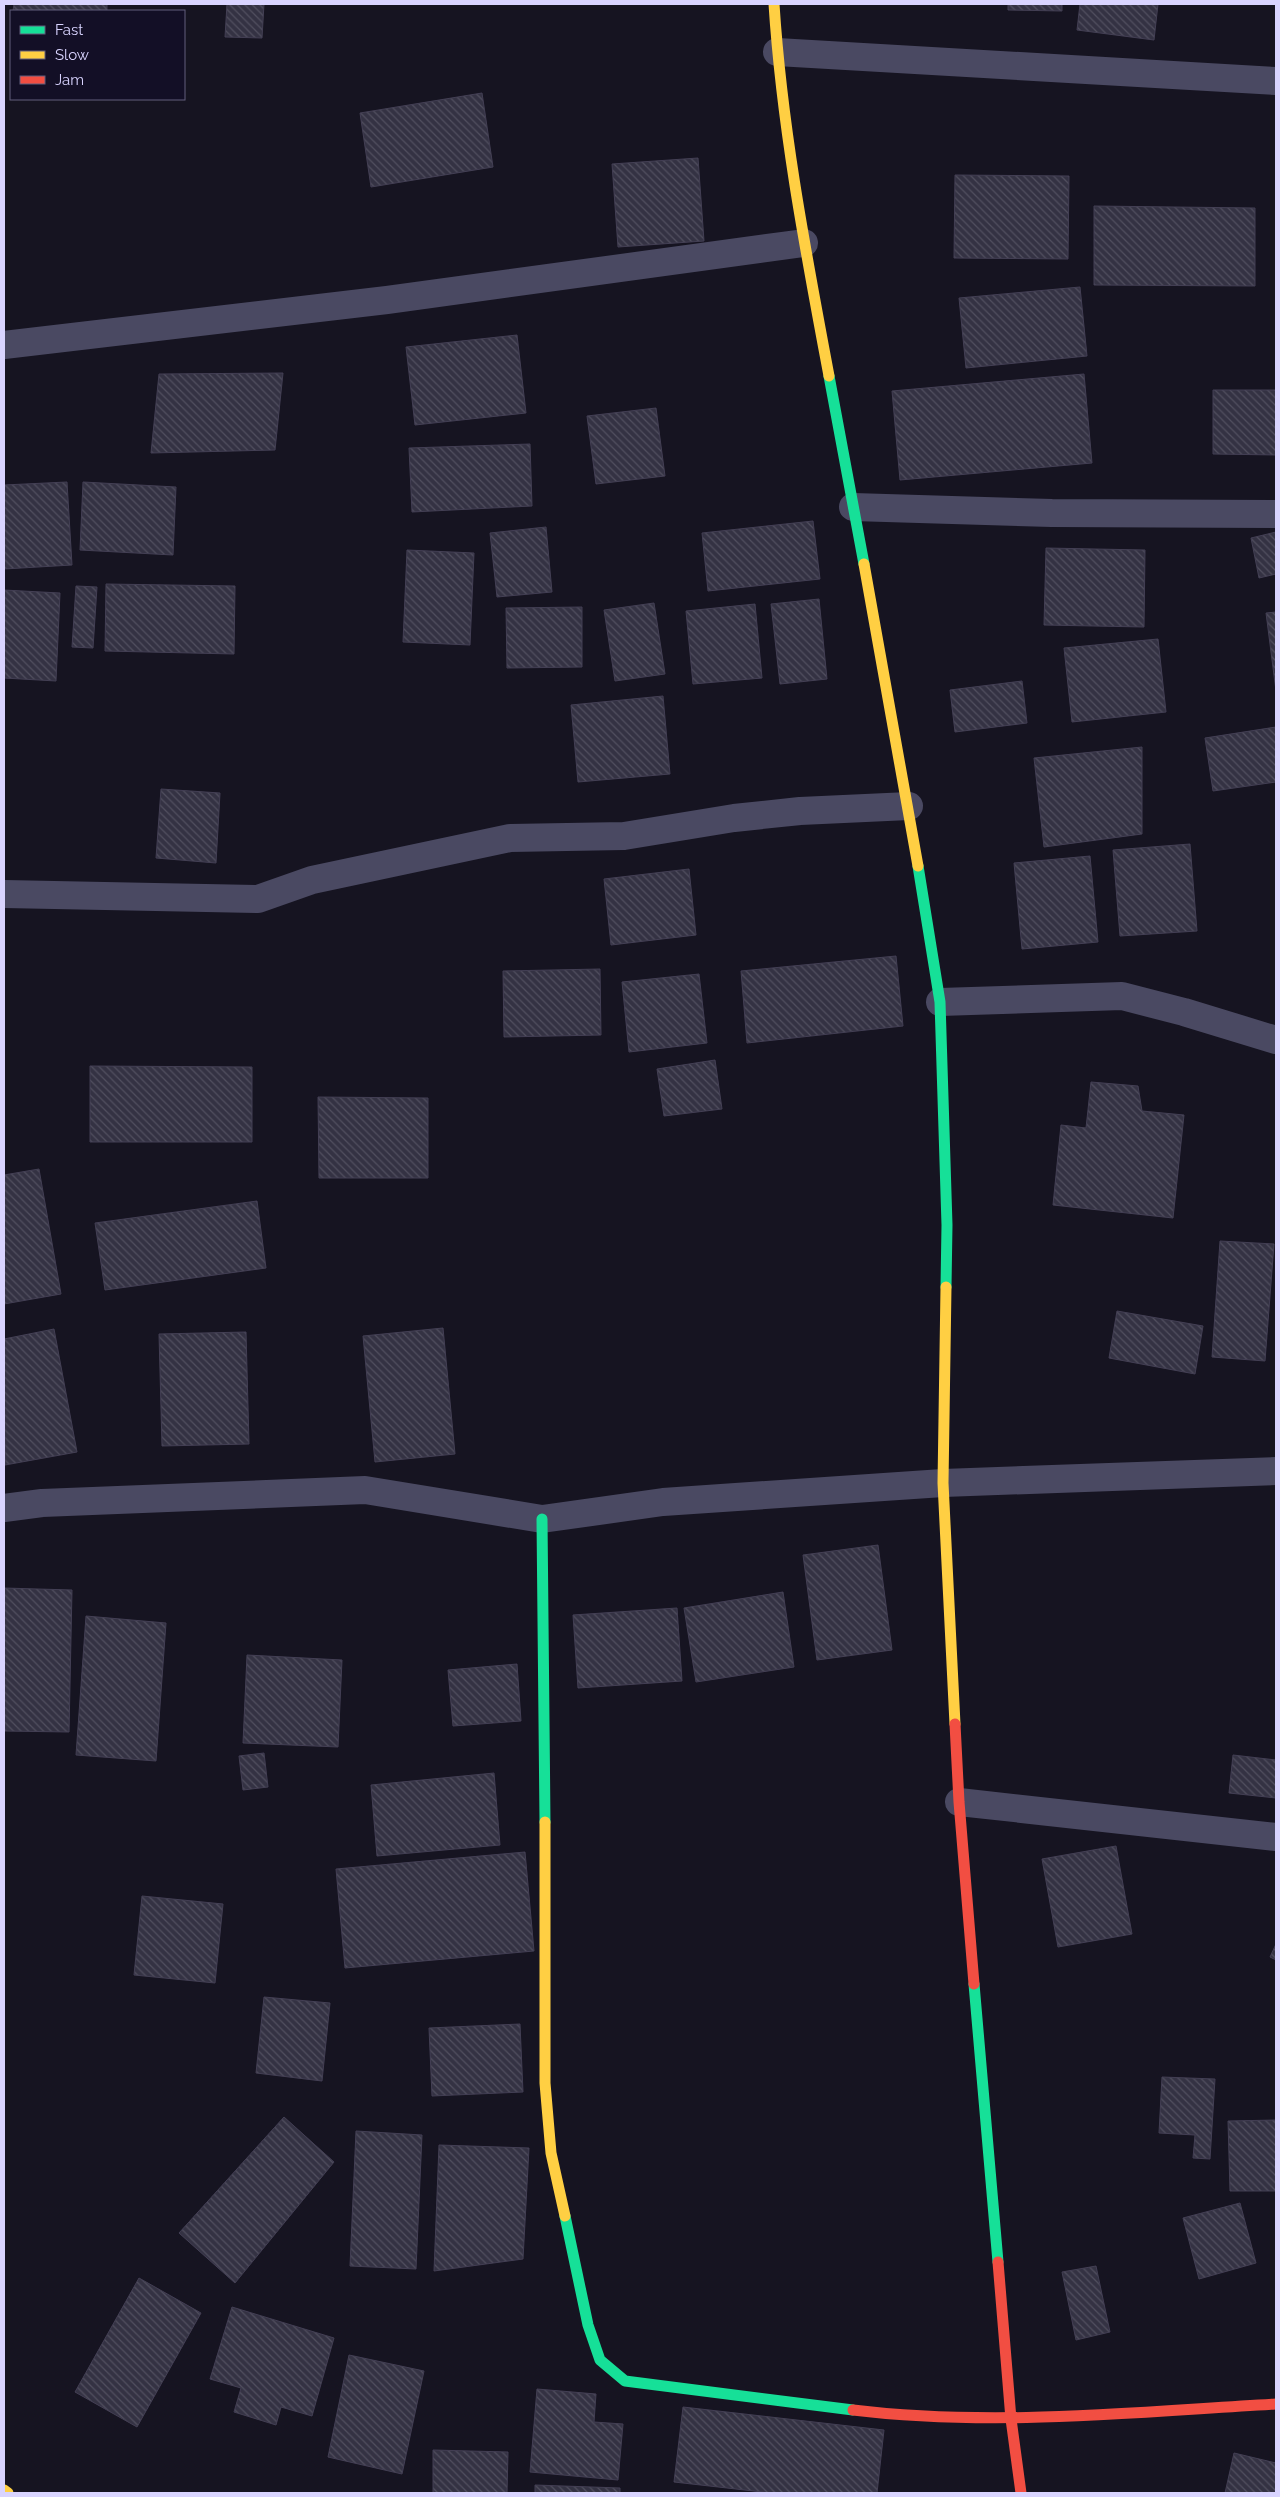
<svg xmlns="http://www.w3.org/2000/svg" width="1280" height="2497" font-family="Raleway,sans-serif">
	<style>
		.building { fill: url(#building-back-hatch); stroke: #433f54 }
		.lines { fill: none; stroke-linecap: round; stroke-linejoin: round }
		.street { stroke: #4a4962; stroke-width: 28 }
		.fast { stroke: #16e098; stroke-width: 11 }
		.slow { stroke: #ffcf43; stroke-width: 11 }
		.jam { stroke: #f24e42; stroke-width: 11 }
	</style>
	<defs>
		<pattern id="building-back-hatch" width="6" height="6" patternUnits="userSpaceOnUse" patternTransform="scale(1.25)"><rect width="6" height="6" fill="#343243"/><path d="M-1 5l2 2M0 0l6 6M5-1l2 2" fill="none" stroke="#514f5f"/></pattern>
	</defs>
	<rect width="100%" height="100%" fill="#161421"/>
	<g class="building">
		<path d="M14,4H107V11H13Z"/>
		<path d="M227,4H264L262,38L225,37Z"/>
		<path d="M1008,4H1062V11L1008,10Z"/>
		<path d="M1080,4H1158L1154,40L1077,30Z"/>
		<path d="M482,93L493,167L371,187L360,113Z"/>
		<path d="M698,158L704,241L618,247L612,164Z"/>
		<path d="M955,175L1069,176L1068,259L954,258Z"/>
		<path d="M1094,206L1255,208V286L1094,285Z"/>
		<path d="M1080,287L1087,356L966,368L959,298Z"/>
		<path d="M517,335L526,413L415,425L406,347Z"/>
		<path d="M283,373L275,450L151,453L159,374Z"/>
		<path d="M1084,374L1092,463L900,480L892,391Z"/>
		<path d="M1213,390H1276V455L1213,454Z"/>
		<path d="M656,408L665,476L596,484L587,416Z"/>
		<path d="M530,444L532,506L412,512L409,448Z"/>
		<path d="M67,482L72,565L4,569V485Z"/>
		<path d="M83,482L176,487L173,555L80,550Z"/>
		<path d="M813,521L820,579L708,591L702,533Z"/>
		<path d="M546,527L552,592L497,597L490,533Z"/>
		<path d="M1276,532V574L1259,578L1251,538Z"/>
		<path d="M1046,548L1145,550L1144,627L1044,625Z"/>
		<path d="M407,550L474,553L470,645L403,642Z"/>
		<path d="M106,584L235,586L234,654L105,651Z"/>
		<path d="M76,586L97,587L93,648L72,647Z"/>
		<path d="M4,590L60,593L56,681L4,678Z"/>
		<path d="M819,599L827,679L780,684L771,604Z"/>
		<path d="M654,603L665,674L615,681L604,610Z"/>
		<path d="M755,604L762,678L693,684L686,611Z"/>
		<path d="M582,607V667L507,668L506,608Z"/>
		<path d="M1276,612V691L1266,613Z"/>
		<path d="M1158,639L1166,712L1072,722L1064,648Z"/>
		<path d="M1022,681L1027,723L955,732L950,690Z"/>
		<path d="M663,696L670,774L578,782L571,705Z"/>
		<path d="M1276,727V782L1213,791L1205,738Z"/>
		<path d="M1142,747V834L1044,847L1034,758Z"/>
		<path d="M161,789L220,793L216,863L156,858Z"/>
		<path d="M1190,844L1197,931L1120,936L1113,850Z"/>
		<path d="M1090,856L1098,942L1022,949L1014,863Z"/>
		<path d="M689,869L696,935L611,945L604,879Z"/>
		<path d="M896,956L903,1026L747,1043L741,971Z"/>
		<path d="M600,969L601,1035L504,1037L503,971Z"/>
		<path d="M699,974L707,1043L629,1052L622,982Z"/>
		<path d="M715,1060L722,1109L664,1116L657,1069Z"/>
		<path d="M90,1066L252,1067V1142H90Z"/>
		<path d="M1091,1082L1138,1086L1142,1111L1184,1115L1173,1218L1053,1205L1061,1125L1086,1128Z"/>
		<path d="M318,1097L428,1098V1178H319Z"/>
		<path d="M39,1169L61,1294L4,1304V1175Z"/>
		<path d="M257,1201L266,1268L105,1290L95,1223Z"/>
		<path d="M1220,1241L1274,1244L1265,1361L1212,1357Z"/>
		<path d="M1117,1311L1203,1326L1195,1374L1109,1358Z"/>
		<path d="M443,1328L455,1454L375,1462L363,1336Z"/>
		<path d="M54,1329L77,1452L5,1465L4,1339Z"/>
		<path d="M246,1332L249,1444L162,1446L159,1334Z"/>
		<path d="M878,1545L892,1650L817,1660L803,1555Z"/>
		<path d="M4,1588L72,1590L69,1732L4,1731Z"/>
		<path d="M783,1592L794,1667L696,1682L684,1608Z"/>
		<path d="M677,1608L682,1681L578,1688L573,1615Z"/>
		<path d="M86,1616L166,1623L156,1761L76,1755Z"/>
		<path d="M247,1655L342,1660L338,1747L243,1743Z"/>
		<path d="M517,1664L521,1721L453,1726L448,1670Z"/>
		<path d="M264,1753L268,1787L243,1790L239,1756Z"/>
		<path d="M1233,1755L1276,1760V1798L1229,1793Z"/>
		<path d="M494,1773L500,1845L377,1856L371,1785Z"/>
		<path d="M1116,1846L1132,1934L1058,1947L1042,1859Z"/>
		<path d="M525,1852L534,1951L345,1968L336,1869Z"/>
		<path d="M142,1896L223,1904L215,1983L134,1975Z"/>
		<path d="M1276,1944V1960L1270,1957Z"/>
		<path d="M264,1997L330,2003L322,2081L256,2073Z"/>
		<path d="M520,2024L523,2092L432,2096L429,2028Z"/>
		<path d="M1162,2077L1215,2079L1210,2159L1193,2158L1195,2135L1159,2133Z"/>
		<path d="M284,2117L334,2162L235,2283L179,2233Z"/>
		<path d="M1276,2120V2191H1230L1228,2121Z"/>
		<path d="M356,2131L422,2135L416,2269L350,2266Z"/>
		<path d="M439,2145L529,2148L523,2259L434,2271Z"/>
		<path d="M1240,2203L1256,2263L1199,2279L1183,2218Z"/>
		<path d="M1096,2266L1110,2332L1076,2340L1062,2272Z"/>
		<path d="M139,2278L201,2313L137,2427L75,2392Z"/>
		<path d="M232,2307L334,2338L312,2416L281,2407L276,2425L234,2412L241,2388L210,2379Z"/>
		<path d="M349,2355L424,2371L402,2474L328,2457Z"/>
		<path d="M537,2389L596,2394L594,2422L623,2424L618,2480L530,2472Z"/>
		<path d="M683,2407L884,2430L877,2493H771L674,2482Z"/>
		<path d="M433,2450L508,2452L507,2493H433Z"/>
		<path d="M1234,2453L1276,2463V2493H1225Z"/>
		<path d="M535,2485L620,2488V2493H535Z"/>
	</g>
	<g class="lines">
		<g class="street">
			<path d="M777,52L1276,81"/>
			<path d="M4,345L387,300L804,243"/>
			<path d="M853,507L1052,513L1276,514"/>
			<path d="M4,894L258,899L312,880L510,838L624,836L734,818L800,811L909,806"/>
			<path d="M940,1002L1122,996L1184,1012L1276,1040"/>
			<path d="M4,1508L42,1503L365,1490L542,1519L663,1502L943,1483L1276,1471"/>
			<path d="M959,1802L1276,1837"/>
		</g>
		<g class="fast">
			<path d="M829,376L864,564"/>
			<path d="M918,866L940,1002L947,1225L946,1287"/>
			<path d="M542,1519L545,1822"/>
			<path d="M974,1984L998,2262"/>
			<path d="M565,2216L588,2325L600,2360L625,2381L853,2410"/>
		</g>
		<g class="slow">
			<path d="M774,4C782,129 806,253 829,376"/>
			<path d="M864,564L918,866"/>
			<path d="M946,1287L943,1483L955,1724"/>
			<path d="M545,1822V2083L551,2153L565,2216"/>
			<path d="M4,2490L8,2493"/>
		</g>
		<g class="jam">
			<path d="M955,1724L959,1802L974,1984"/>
			<path d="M998,2262L1011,2419L1021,2493"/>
			<path d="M853,2410C994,2427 1135,2412 1276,2404"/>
		</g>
	</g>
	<rect width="1280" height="2497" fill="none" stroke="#d9d4ff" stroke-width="10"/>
	<rect x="10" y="10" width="175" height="90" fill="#130f26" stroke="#625e7d"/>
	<rect x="20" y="26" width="25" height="8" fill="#16e098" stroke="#625e7d"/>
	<text x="55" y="35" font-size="15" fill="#d9d4ff">Fast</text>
	<rect x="20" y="51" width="25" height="8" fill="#ffcf43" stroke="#625e7d"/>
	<text x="55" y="60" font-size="15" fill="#d9d4ff">Slow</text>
	<rect x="20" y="76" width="25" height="8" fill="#f24e42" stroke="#625e7d"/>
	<text x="55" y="85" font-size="15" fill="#d9d4ff">Jam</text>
</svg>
